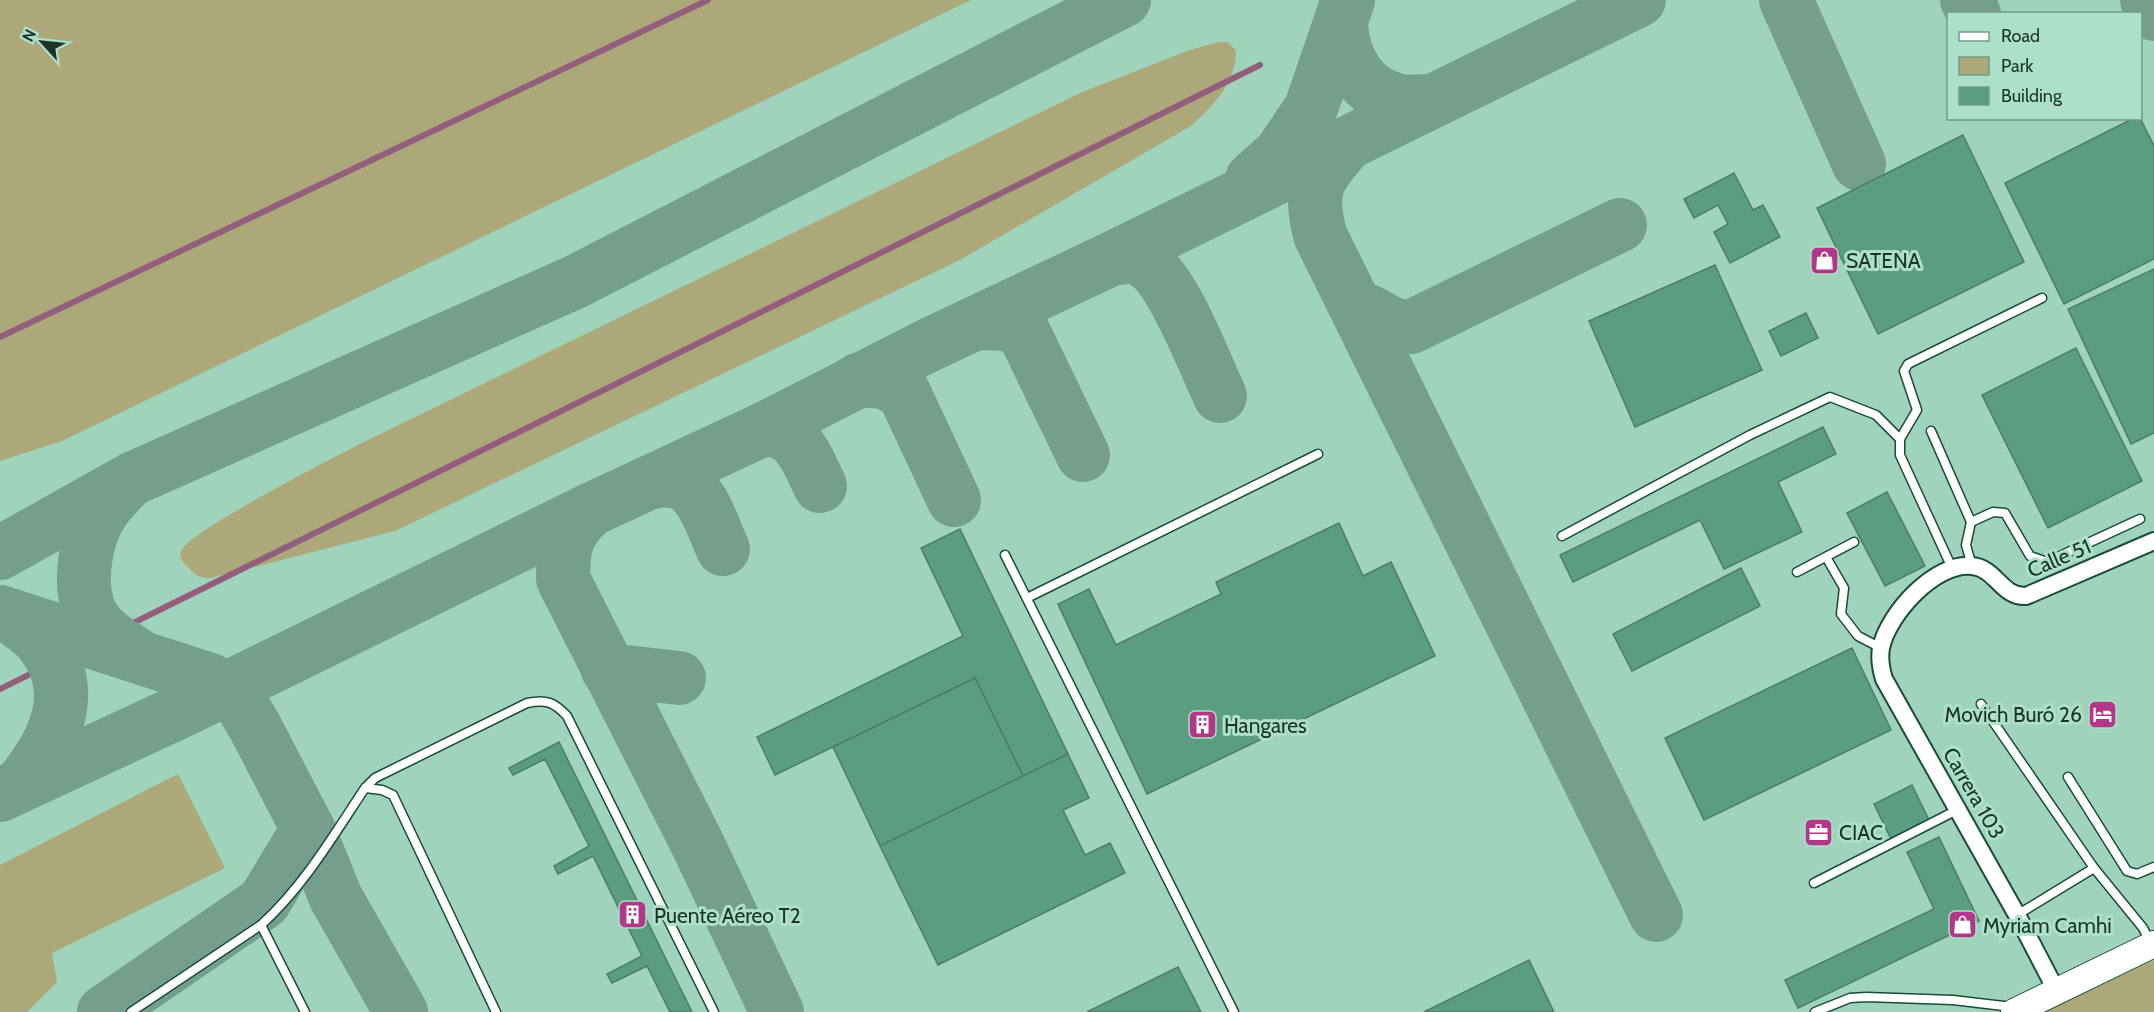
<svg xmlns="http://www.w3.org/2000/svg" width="2154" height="1012" font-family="Cabin,sans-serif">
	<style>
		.green { fill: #aca87a }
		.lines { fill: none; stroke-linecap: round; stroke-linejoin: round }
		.stream { stroke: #935d7c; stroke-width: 6 }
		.taxiway { stroke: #759f8c; stroke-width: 54 }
		.building { fill: #5b9d80; stroke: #4b7d67; stroke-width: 1.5 }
		.lane-casing { stroke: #1a4c39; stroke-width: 11 }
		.street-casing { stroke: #1a4c39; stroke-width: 20 }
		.primary-casing { stroke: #1a4c39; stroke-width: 28 }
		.lane { stroke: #fff; stroke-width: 8 }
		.street { stroke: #fff; stroke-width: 16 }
		.primary { stroke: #fff; stroke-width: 26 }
		.labels { text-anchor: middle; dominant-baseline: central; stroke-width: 6; stroke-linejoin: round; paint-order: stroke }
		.poi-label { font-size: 21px; fill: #1d3229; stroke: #ace0c8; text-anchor: start }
		.street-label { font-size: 21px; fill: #1d3229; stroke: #ace0c8 }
	</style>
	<rect width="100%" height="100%" fill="#9fd3bb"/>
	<g class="green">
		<path d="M0,0H971L62,441L0,461Z"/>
		<path d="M1218,42H1227L1236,50C1236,83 1213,106 1191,126L958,261L395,531L211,578C200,579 195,575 188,567C183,562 179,559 181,551C189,531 342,453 370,439L1080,93L1187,51Z"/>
		<path d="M178,774L225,868L52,953L57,982L27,1012H0V865Z"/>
		<path d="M2154,960V1012H2045Z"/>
	</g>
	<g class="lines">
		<g class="stream">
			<path d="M0,337L708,0"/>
			<path d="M0,689L1260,65"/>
		</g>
		<g class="taxiway">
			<path d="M1786,0L1859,164"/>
			<path d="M1967,0L1974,14"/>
			<path d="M2147,0L2154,14"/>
			<path d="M1341,26C1344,60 1361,92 1397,100C1407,103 1421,101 1431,101"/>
			<path d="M1346,145C1316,179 1309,189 1320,235L1656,915"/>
			<path d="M1252,179L1280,154L1311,108L1348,0"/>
			<path d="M1111,259C1121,258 1130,255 1139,259C1171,271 1204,363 1220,396"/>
			<path d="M1357,308C1376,310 1387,328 1411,327L1620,225"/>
			<path d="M977,323L1008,324L1024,333L1083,455"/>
			<path d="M858,380L884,382L903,391L954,500"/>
			<path d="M762,430C797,427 807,459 820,486"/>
			<path d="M653,482C700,472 707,515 723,549"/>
			<path d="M126,484C118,493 108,502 102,512C85,537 78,584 90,612C99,631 118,643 135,653"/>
			<path d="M590,510C566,533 563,546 563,579L697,843L777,1012"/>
			<path d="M0,553L132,479L575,282L1124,0"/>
			<path d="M0,612L210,680L236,695L255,727L308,829L336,898L401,1012"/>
			<path d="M10,616C20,624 34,632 42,643C80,691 55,743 21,784"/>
			<path d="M608,670L679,678"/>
			<path d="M0,795L183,710L590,510L762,430L929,345L1111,259L1639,0"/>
			<path d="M104,1012L264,902L308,829"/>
		</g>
	</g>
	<g class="building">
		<path d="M2134,118H2140L2154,146V259L2064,304L2005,183Z"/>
		<path d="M1963,135L2024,262L1878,334L1817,208Z"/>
		<path d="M1734,173L1753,210L1763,205L1780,237L1730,263L1714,232L1728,224L1718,205L1694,218L1684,199Z"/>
		<path d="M1715,265L1762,370L1635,427L1589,321Z"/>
		<path d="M2154,269V433L2131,444L2068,309Z"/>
		<path d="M1806,313L1818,338L1781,356L1769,331Z"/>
		<path d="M2076,348L2142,481L2048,528L1982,395Z"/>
		<path d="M1823,427L1836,454L1778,482L1802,532L1724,569L1700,520L1573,582L1560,555Z"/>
		<path d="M1887,492L1925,566L1885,586L1847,513Z"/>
		<path d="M1339,523L1363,576L1391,562L1435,656L1147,794L1058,604L1089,589L1116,645L1221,594L1216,582Z"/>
		<path d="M960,529L1068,754L1023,776L975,678L775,775L757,737L963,636L921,548Z"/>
		<path d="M1741,568L1760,606L1632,671L1613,634Z"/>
		<path d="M1852,648L1891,730L1704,820L1665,738Z"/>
		<path d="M975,678L1023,776L880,846L833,747Z"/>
		<path d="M559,742L692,1012H670L647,966L612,983L607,974L642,956L593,856L558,874L554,866L589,846L545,759L513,775L509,768Z"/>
		<path d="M1068,754L1089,798L1063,810L1085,855L1110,843L1125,873L938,965L880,846Z"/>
		<path d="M1912,785L1929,820L1891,839L1874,804Z"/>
		<path d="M1939,837L1979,921L1798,1008L1785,980L1934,909L1907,852Z"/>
		<path d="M1529,960L1554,1012H1424Z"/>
		<path d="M1178,967L1201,1012H1087Z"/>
	</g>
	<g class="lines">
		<defs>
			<g id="lane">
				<path d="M1931,431L1971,522L1966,545L1972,566"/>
				<path d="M1971,522L1993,512L2005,513L2030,556L2047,562L2140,519"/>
				<path d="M1562,536L1750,435L1830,397L1876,415L1900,439"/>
				<path d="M1005,555L1234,1012"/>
				<path d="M1826,557L1844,588L1841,614L1858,636L1881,648"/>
				<path d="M1952,568L1900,455V439L1917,410L1904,371L1908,364L2042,298"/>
				<path d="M1797,572L1854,542"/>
				<path d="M1027,598L1318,454"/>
				<path d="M1981,704L2094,868L2017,915"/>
				<path d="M2068,777L2127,871L2137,874L2154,867"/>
				<path d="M365,788L382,790L393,795L496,1012"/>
				<path d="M2094,868L2143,928L2150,942"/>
				<path d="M1814,883L1957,810"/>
				<path d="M261,925L305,1012"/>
				<path d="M131,1012L261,925C304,886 333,836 365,788L375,778L527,703C546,699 554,702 567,716L714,1012"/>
				<path d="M1815,1012L1850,998L1866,997L1953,1000L2012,1007"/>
			</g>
			<path id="street" d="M2057,992L2017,915L1884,679C1881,669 1879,659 1881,648C1888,614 1935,562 1972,566C1996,568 2001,597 2026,596L2154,541"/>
			<path id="primary" d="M2014,1012L2154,944"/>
		</defs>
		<use href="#lane" class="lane-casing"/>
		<use href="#street" class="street-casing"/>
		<use href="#primary" class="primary-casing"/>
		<use href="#lane" class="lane"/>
		<use href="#street" class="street"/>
		<use href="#primary" class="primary"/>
	</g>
	<defs>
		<symbol id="shop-square" viewBox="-11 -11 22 22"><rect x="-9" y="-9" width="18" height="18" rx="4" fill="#b23788" stroke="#ace0c8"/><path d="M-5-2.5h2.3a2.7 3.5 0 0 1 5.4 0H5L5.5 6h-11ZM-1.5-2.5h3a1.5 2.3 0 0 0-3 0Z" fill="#fff"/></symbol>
		<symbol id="hotel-square" viewBox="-11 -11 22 22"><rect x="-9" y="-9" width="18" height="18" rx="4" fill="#b23788" stroke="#ace0c8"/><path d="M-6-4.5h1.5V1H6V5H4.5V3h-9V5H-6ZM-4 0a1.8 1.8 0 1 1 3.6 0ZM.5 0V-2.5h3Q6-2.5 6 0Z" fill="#fff"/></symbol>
		<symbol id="building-square" viewBox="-11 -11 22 22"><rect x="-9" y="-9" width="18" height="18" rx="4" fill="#b23788" stroke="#ace0c8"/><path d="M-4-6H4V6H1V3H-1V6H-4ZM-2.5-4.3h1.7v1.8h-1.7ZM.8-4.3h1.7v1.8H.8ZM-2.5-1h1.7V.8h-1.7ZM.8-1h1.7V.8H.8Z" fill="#fff"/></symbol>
		<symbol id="office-square" viewBox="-11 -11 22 22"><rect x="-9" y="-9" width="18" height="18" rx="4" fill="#b23788" stroke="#ace0c8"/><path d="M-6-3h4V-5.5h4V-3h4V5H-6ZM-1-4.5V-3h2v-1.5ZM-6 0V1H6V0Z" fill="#fff"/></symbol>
	</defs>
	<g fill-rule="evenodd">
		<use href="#shop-square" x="1808" y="244" width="33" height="33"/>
		<use href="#hotel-square" x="2086" y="698" width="33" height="33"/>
		<use href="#building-square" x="1186" y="708" width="33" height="33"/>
		<use href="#office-square" x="1802" y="816" width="33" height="33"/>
		<use href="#building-square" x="616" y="898" width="33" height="33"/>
		<use href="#shop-square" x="1946" y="908" width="33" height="33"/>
	</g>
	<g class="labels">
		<g class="poi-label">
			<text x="1846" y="260">SATENA</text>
			<text x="2082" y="714" text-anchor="end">Movich Buró 26</text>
			<text x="1224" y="725">Hangares</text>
			<text x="1839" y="832">CIAC</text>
			<text x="654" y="915">Puente Aéreo T2</text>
			<text x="1983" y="925">Myriam Camhi</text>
		</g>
		<g class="street-label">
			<text transform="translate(2059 558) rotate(-23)">Calle 51</text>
			<text transform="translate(1974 793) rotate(60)">Carrera 103</text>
		</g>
	</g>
	<rect x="1947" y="12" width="195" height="108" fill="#ace0c8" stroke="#739a88" stroke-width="1.5"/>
	<rect x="1959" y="32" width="30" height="9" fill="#ffffff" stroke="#739a88" stroke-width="1.5"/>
	<text x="2001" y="42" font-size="18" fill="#1d3229">Road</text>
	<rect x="1959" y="57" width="30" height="18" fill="#aca87a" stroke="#739a88" stroke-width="1.5"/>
	<text x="2001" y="72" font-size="18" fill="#1d3229">Park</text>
	<rect x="1959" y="87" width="30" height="18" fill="#5b9d80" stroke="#739a88" stroke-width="1.5"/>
	<text x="2001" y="102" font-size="18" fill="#1d3229">Building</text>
	<g transform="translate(42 42) rotate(297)" stroke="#ace0c8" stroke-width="4.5" paint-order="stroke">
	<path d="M0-4.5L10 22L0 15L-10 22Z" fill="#1d3229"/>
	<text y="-9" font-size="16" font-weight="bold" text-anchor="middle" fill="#1d3229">N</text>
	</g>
</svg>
